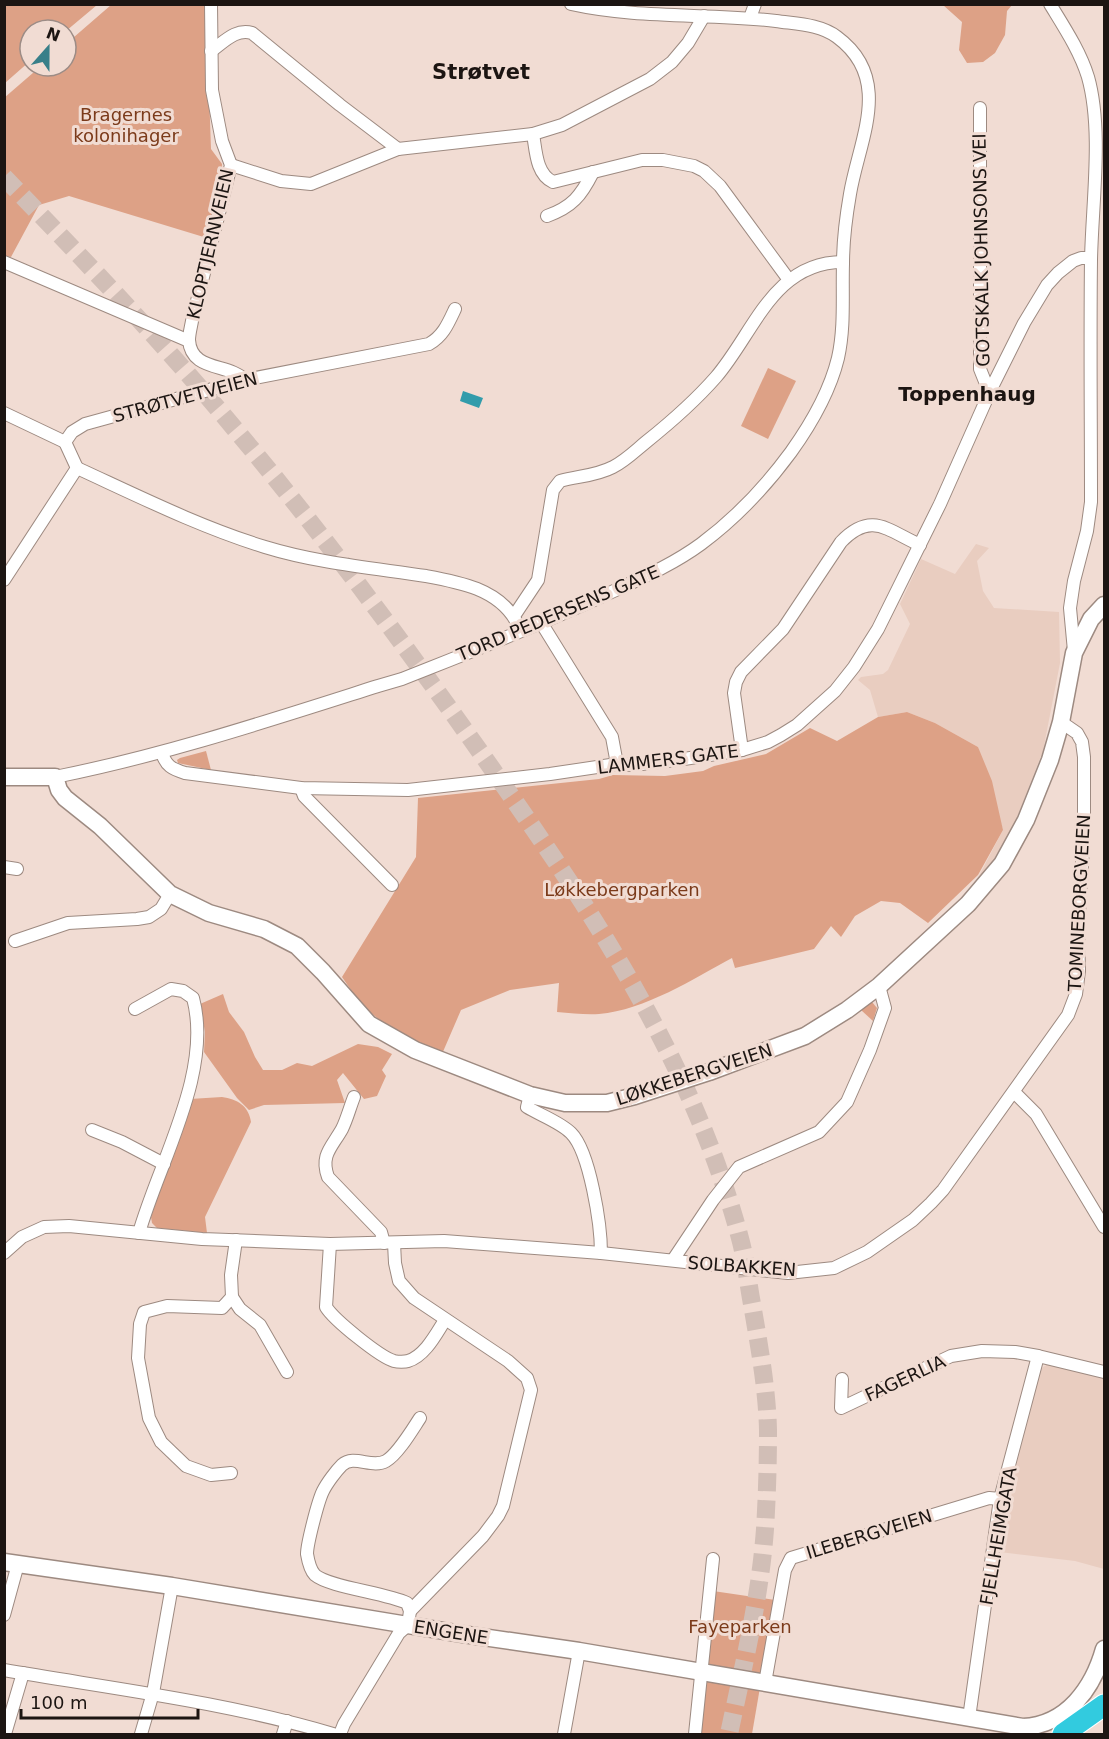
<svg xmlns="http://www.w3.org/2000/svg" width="1109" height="1739" font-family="'DejaVu Sans',sans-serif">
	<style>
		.built { fill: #e9cdc0 }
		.green { fill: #dda186 }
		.water { fill: #329cab }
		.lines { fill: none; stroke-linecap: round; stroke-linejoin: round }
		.primary-tunnel { stroke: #d1beb6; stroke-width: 18; stroke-dasharray: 18 9; stroke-linecap: butt }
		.street-casing { stroke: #9d8a81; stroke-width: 14 }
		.secondary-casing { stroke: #9d8a81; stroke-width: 19 }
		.highway-casing { stroke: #fff; stroke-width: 23 }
		.street { stroke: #fff; stroke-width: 12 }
		.secondary { stroke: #fff; stroke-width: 16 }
		.highway { stroke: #32cbdf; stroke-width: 21 }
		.labels { text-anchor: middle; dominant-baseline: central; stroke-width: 6; stroke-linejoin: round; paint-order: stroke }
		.park-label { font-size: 18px; fill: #7b3a1a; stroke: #f1dcd3 }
		.street-label { font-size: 18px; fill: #1c1512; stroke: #f1dcd3 }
		.neighbourhood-label { font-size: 20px; font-weight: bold; fill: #1c1512; stroke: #f1dcd3 }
		.quarter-label { font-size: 21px; font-weight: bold; fill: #1c1512; stroke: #f1dcd3 }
	</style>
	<rect width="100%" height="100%" fill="#f1dcd3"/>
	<g class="built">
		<path d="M976,544L989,548L977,561L983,591L994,608L1059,612L1060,663L1043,751L1014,825L986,873L971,891L1003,830L978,747L935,723L907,712L878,717L870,690L858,680L861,677L883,674L888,670L910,624L900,604L921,559L955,574Z"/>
		<path d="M1050,1363L1104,1375V1569L1075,1561L1000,1552L1008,1499L1039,1372L1043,1367Z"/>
	</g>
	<g class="green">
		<path d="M5,4H97V5L66,31L30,30V61L5,83Z"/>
		<path d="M111,5H206L211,149L222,164L221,187L207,238L69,196L39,205L11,257L5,256L4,98L41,66H66V44Z"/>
		<path d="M943,5H1012L1007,11L1005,35L995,53L983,62L967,63L959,50L962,22Z"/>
		<path d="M768,368L796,381L768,439L741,426Z"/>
		<path d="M907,712L935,723L978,747L992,781L1003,830L978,875L928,923L900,903L881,901L855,916L841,937L831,926L814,949L735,968L732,958C693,979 645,1010 599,1014C586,1015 571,1013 557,1012L559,983L510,990L461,1010L442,1054L390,1028L362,1006L342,977L416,857L418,798L599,779L613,775L665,776L703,771L714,766L766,754L810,728L837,741L878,717Z"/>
		<path d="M206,751L211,770L178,763L177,760L180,758Z"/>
		<path d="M223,994L229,1012L244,1032L255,1057L263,1070H282L297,1063L312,1066L358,1044L378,1047L392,1054L382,1070L386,1076L377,1096L364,1099L343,1073L337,1080L345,1103L264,1105L249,1110L237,1098L204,1052L205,1032L200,1004Z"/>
		<path d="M872,1002L877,1008L873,1021L861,1010Z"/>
		<path d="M222,1097C237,1099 249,1106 251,1122L205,1217L207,1233L157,1228L152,1223L151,1217L190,1099Z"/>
		<path d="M713,1591L775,1600L752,1734H699Z"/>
	</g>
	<path class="water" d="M463,391L483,398L479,408L460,401Z"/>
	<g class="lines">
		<path class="primary-tunnel" d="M4,177C61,236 118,295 172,356C284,482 386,618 483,756C589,906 694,1062 741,1242C746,1262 748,1283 752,1304C759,1345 767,1388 768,1430C768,1463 767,1497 765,1529C760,1599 743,1667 729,1734"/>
		<defs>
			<g id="street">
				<path d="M211,4L212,90L222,141L231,165L192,321C191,327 189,334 189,340C191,372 229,363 245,380"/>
				<path d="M1050,4C1064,27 1080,51 1088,77C1103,130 1092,204 1091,260C1090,341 1091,422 1091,502L1087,531L1074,581L1070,608L1074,651"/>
				<path d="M750,18L755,4"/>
				<path d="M211,51C224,42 236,28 252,33L340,105L398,149"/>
				<path d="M980,108V369L986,384L992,387"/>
				<path d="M533,134C536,151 536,174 553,182L642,160H663L694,166L704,171L720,186L789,280"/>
				<path d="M231,165L281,181L311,184L398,149L533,134L562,125L650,79L672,62L688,43L704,16"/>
				<path d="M547,216C572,207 581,196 593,172"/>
				<path d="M4,262L189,341"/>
				<path d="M4,413L65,442"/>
				<path d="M77,468C138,496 200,527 265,547C317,563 373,568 426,576C459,582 498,589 516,621"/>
				<path d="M77,468L65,442L72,432L85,424L245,380L429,344C443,336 448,324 455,309"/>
				<path d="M4,580L77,468"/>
				<path d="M514,616L538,580L553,490L560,481C578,476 596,476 613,467C625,461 635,451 646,442C671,422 695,401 716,377C754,333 773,262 843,262"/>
				<path d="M542,624L612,737L617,764"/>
				<path d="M742,750L734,693L736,682L741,672L783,629L841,542C871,511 887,530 920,545"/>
				<path d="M162,753C166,766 172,769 185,773L301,788L408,790L550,774L617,764L633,765L684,759L742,750L768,742L781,735L797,725L835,691L854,667L878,629L940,504L992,387L1024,323L1047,285L1058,273L1073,261L1081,258H1091"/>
				<path d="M55,777C165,755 271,720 378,686L402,679C470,652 537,626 603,596C637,580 671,566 701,544C736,518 766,486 791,452C811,424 830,391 838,358C845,327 842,295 843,264C843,241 846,217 850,194C859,140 894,79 837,37C820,24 796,24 776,21C708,13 638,19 571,4"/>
				<path d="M301,788L304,796L392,885"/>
				<path d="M4,867L17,869"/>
				<path d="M15,941L68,923L137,919L149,917L161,909L170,894"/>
				<path d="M135,1009L171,989L183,991L193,998C213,1072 159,1162 139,1233"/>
				<path d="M1014,1092L1036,1114L1104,1227"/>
				<path d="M530,1095L527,1107C540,1115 560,1122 571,1133C590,1152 601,1225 601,1253"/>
				<path d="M354,1097C350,1107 347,1119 342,1129C332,1147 320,1155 328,1177L381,1232L384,1243"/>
				<path d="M92,1130L122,1142L164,1164"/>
				<path d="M394,1243L395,1263L399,1281L414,1298L508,1361L527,1378L531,1390L503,1506L498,1516L483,1536L410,1611"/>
				<path d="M330,1244L326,1307C334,1320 380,1357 394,1361C398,1362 405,1362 408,1361C425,1356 436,1334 445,1320"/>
				<path d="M4,1253L22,1237L44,1227L69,1226L202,1239L330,1244L444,1241L601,1253L788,1273L834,1268L867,1252L913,1220L931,1203L943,1190L1068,1015L1076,994L1079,971L1078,929L1084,833V757L1082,742L1077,733L1061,722"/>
				<path d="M673,1260L713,1200L739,1167L819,1132L847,1102L870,1050L885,1008L879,986"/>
				<path d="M232,1297L240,1309L260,1325L287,1372"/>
				<path d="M842,1379L841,1408L951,1356L982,1351L1015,1352L1038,1356L1104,1372"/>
				<path d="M231,1473L211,1475L186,1466L161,1442L149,1418L138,1358L140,1324L144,1312L167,1306L222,1308L232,1297L231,1275L236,1240"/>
				<path d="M4,1615L18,1564"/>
				<path d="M4,1670C115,1689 225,1702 333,1734"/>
				<path d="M765,1683L785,1570L791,1558L989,1498L1000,1499"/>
				<path d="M969,1718L1000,1499L1038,1356"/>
				<path d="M5,1734L23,1673"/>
				<path d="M141,1734L153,1693L172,1586"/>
				<path d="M283,1734L287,1721"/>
				<path d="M340,1734L344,1724L399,1633L408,1625L410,1611L407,1603C386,1593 329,1587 315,1575C310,1570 308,1560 307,1554C307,1544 318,1501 323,1491C327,1483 336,1471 342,1465C354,1454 372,1469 386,1461C398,1454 412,1430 420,1418"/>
				<path d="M564,1734L579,1651"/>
				<path d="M695,1734L713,1559"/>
			</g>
			<g id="secondary">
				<path d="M4,777H55L59,790L65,798L100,826L170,894L209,913L264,929L297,946L323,972L369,1024L415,1050L530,1095L565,1103H607L635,1096L709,1072L805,1036L847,1010L879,986L968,904L1002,864L1026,820L1050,760L1061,722L1074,653L1091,619L1104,605"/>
				<path d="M4,1562L172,1586L462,1634L579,1651L1023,1727C1067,1725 1093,1688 1104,1649"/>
			</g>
			<path id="highway" d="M1063,1734L1104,1705"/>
		</defs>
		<use href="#street" class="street-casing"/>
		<use href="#secondary" class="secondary-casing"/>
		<use href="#highway" class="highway-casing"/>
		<use href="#street" class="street"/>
		<use href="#secondary" class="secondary"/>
		<use href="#highway" class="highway"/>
	</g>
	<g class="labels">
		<g class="park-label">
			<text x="126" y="114">Bragernes<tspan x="126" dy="21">kolonihager</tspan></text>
			<text x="622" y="889">Løkkebergparken</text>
			<text x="740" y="1626">Fayeparken</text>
		</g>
		<g class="street-label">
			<text transform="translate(210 244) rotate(-77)">KLOPTJERNVEIEN</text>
			<text transform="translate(981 250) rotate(-91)">GOTSKALK JOHNSONS VEI</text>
			<text transform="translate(185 397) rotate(-15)">STRØTVETVEIEN</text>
			<text transform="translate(558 613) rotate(-23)">TORD PEDERSENS GATE</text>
			<text transform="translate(668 759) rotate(-7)">LAMMERS GATE</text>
			<text transform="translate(1079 903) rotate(-87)">TOMINEBORGVEIEN</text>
			<text transform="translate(694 1074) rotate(-18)">LØKKEBERGVEIEN</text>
			<text transform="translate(742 1266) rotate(4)">SOLBAKKEN</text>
			<text transform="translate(905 1378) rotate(-25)">FAGERLIA</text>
			<text transform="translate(869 1534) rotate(-17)">ILEBERGVEIEN</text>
			<text transform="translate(998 1536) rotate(-80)">FJELLHEIMGATA</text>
			<text transform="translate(451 1632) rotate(9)">ENGENE</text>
		</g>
		<g class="neighbourhood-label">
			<text x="967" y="394">Toppenhaug</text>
		</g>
		<g class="quarter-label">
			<text x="481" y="72">Strøtvet</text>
		</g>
	</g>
	<rect width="1109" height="1739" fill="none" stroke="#1c1512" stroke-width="12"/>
	<g transform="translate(48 48) rotate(21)"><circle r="28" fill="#f1dcd3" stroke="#9c8c86" stroke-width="1.5"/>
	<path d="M0-4.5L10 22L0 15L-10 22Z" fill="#387f89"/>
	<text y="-9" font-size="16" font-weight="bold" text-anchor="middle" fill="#1c1512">N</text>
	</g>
	<path d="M21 1709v9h177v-9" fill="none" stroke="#1c1512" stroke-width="3"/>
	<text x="30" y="1709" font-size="18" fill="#1c1512" stroke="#f1dcd3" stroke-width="4.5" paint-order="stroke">100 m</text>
</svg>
